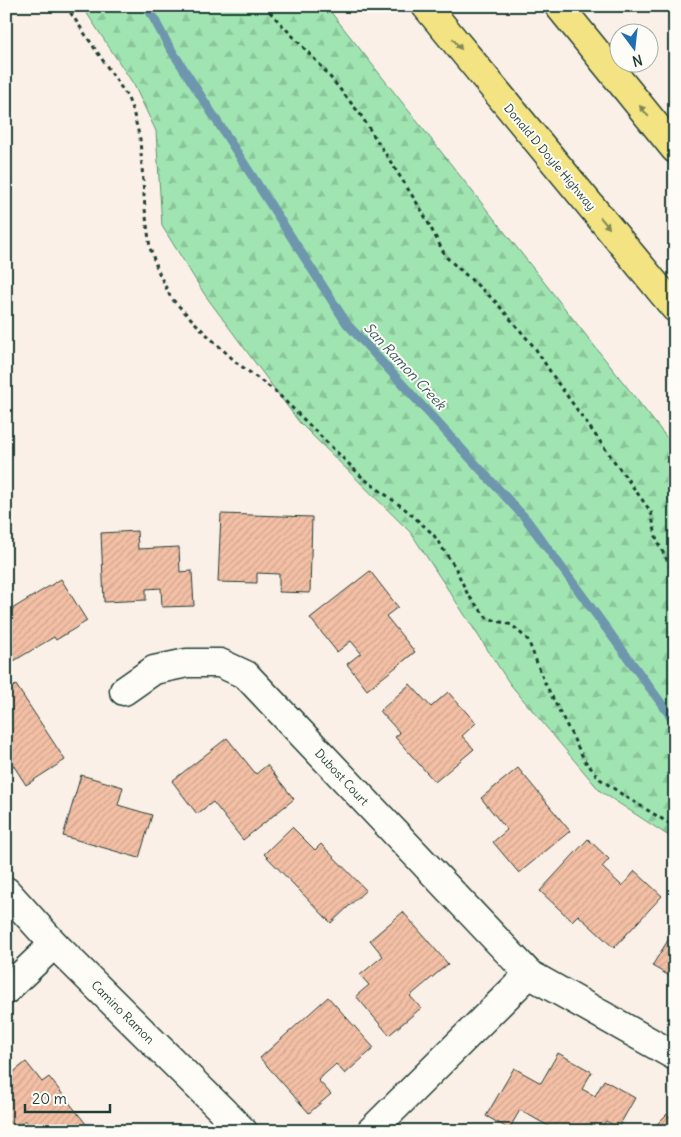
<svg xmlns="http://www.w3.org/2000/svg" width="681" height="1137" font-family="Delius,sans-serif">
	<style>
		.forest { fill: url(#forest-firs); stroke: #609172 }
		.lines { fill: none; stroke-linecap: round; stroke-linejoin: round }
		.stream { stroke: #6e97ae; stroke-width: 9 }
		.building { fill: url(#building-hatch); stroke: #1f3d34 }
		.minor-casing { stroke: #1f3d34; stroke-width: 31 }
		.tertiary-casing { stroke: #1f3d34; stroke-width: 31 }
		.motorway-casing { stroke: #1f3d34; stroke-width: 31 }
		.path { stroke: #1f3d34; stroke-width: 3; stroke-dasharray: 4 4; stroke-linecap: butt }
		.minor { stroke: #fdfcf7; stroke-width: 28 }
		.tertiary { stroke: #fdfcf7; stroke-width: 28 }
		.motorway { stroke: #f4e382; stroke-width: 28 }
		.oneway { fill: #7f8857 }
		.labels { text-anchor: middle; dominant-baseline: central; stroke-width: 4; stroke-linejoin: round; paint-order: stroke }
		.street-label { font-size: 12px; fill: #1f3d34; stroke: #fdfcf7 }
		.water-label { font-size: 14px; font-style: italic; fill: #395b5d; stroke: #fdfcf7 }
	</style>
	<defs>
		<pattern id="forest-firs" width="22" height="20" patternUnits="userSpaceOnUse" patternTransform="scale(1.25)"><rect width="22" height="20" fill="#a0e5b1"/><path d="M5 1l3.5 6h-7zM16 11l3.5 6h-7z" fill="#89c599"/></pattern>
		<pattern id="building-hatch" width="6" height="6" patternUnits="userSpaceOnUse" patternTransform="scale(1.25)"><rect width="6" height="6" fill="#f3bfa5"/><path d="M-1 1l2-2M0 6l6-6M5 7l2-2" fill="none" stroke="#d0a58f"/></pattern>
	</defs>
	<rect width="100%" height="100%" fill="#fbf0e7"/>
	<filter id="ink" filterUnits="userSpaceOnUse"><feTurbulence type="fractalNoise" baseFrequency=".02" numOctaves="2"/><feDisplacementMap in="SourceGraphic" scale="10" xChannelSelector="R" yChannelSelector="G"/><feConvolveMatrix kernelMatrix="1 2 1 2 8 2 1 2 1" color-interpolation-filters="sRGB"/></filter>
	<g filter="url(#ink)">
		<path class="forest" d="M82,6H326L675,448V840L600,791L510,684L411,533L299,422L205,295L162,226L156,131L134,85Z"/>
		<g class="lines">
			<path class="stream" d="M147,6L167,43L347,324L526,519L675,722"/>
		</g>
		<g class="building">
			<path d="M221,514L312,517L310,593L279,592V574L257,573V583L218,582Z"/>
			<path d="M137,531L138,549L179,547L180,572L192,571L194,606L162,607L161,588L146,589V600L104,602L101,533Z"/>
			<path d="M370,571L398,607L386,616L415,652L367,690L347,664L361,653L351,641L337,652L310,618Z"/>
			<path d="M61,579L87,621L56,640L54,637L7,665L6,600L12,609Z"/>
			<path d="M410,684L431,707L448,692L476,723L462,736L474,749L435,782L395,737L400,733L380,711Z"/>
			<path d="M16,685L65,760L26,785L6,754V691Z"/>
			<path d="M227,738L256,774L267,765L294,799L243,840L213,802L197,814L172,781Z"/>
			<path d="M518,768L570,831L519,873L493,842L507,830L481,798Z"/>
			<path d="M81,775L123,787L118,805L152,815L139,858L63,836Z"/>
			<path d="M292,827L315,850L321,844L366,890L331,923L264,854Z"/>
			<path d="M588,839L609,859L602,867L622,886L635,871L662,896L614,948L578,915L572,921L540,891Z"/>
			<path d="M403,912L448,964L410,996L421,1008L389,1035L356,996L369,985L360,975L383,956L370,940Z"/>
			<path d="M675,929V979L652,966Z"/>
			<path d="M328,997L374,1048L345,1074L336,1064L318,1080L331,1094L309,1113L260,1058Z"/>
			<path d="M558,1053L592,1072L582,1089L595,1096L604,1080L635,1098L618,1128L606,1121L600,1131H557L520,1110L509,1129L486,1116L514,1068L541,1083Z"/>
			<path d="M26,1062L42,1082L49,1077L90,1129L88,1131H34L25,1120L15,1129L6,1118V1078Z"/>
			<path d="M667,1114L675,1122V1131H650Z"/>
		</g>
		<g class="lines">
			<defs>
				<g id="minor">
					<path d="M124,691L154,670L187,663H220L246,675L529,974L675,1056"/>
					<path d="M6,990L54,944"/>
					<path d="M371,1131L529,974"/>
				</g>
				<path id="tertiary" d="M6,891L54,944L243,1131"/>
				<g id="motorway">
					<path d="M426,6L675,308"/>
					<path d="M559,6L675,149"/>
				</g>
			</defs>
			<use href="#minor" class="minor-casing"/>
			<use href="#tertiary" class="tertiary-casing"/>
			<use href="#motorway" class="motorway-casing"/>
			<g class="path">
				<path d="M66,6L127,96L133,111L140,139L145,209L150,248L158,271L171,298L203,331L237,363L275,391L363,478L405,509L433,534L455,567L468,595L487,618L512,625L528,640L544,681L585,761L600,779L623,795L675,827"/>
				<path d="M264,6L322,67L360,114L422,211L446,257L495,301L535,348L557,382L651,512L657,541L675,575"/>
			</g>
			<use href="#minor" class="minor"/>
			<use href="#tertiary" class="tertiary"/>
			<use href="#motorway" class="motorway"/>
		</g>
		<defs><path id="oneway-solid" d="M-6-.8H1V-3.2L6.5 0L1 3.2V.8H-6Z" transform="scale(1.25)"/></defs>
		<g class="oneway">
			<use href="#oneway-solid" transform="translate(457 44) rotate(50)"/>
			<use href="#oneway-solid" transform="translate(644 111) rotate(-129)"/>
			<use href="#oneway-solid" transform="translate(605 223) rotate(50)"/>
		</g>
	</g>
	<g class="labels">
		<g class="street-label">
			<text transform="translate(550 157) rotate(50)">Donald D Doyle Highway</text>
			<text transform="translate(342 777) rotate(47)">Dubost Court</text>
			<text transform="translate(123 1012) rotate(45)">Camino Ramon</text>
		</g>
		<g class="water-label">
			<text transform="translate(405 366) rotate(47)">San Ramon Creek</text>
		</g>
	</g>
	<rect width="681" height="1137" fill="none" stroke="#fdfcf7" stroke-width="25"/>
	<rect x="12" y="12" width="656" height="1112" fill="none" stroke="#1f3d34" stroke-width="2" filter="url(#ink)"/>
	<g transform="translate(634 48) rotate(165)"><circle r="24" fill="#fdfcf7" stroke="#a4b0a9"/>
	<path d="M0-4L9 19L0 12L-9 19Z" fill="#1f6fb2"/>
	<text y="-8" font-size="14" font-weight="bold" text-anchor="middle" fill="#1f3d34">N</text>
	</g>
	<path d="M25 1104v8h85v-8" fill="none" stroke="#1f3d34" stroke-width="2.5"/>
	<text x="32" y="1104" font-size="15" fill="#1f3d34" stroke="#fdfcf7" stroke-width="4" paint-order="stroke">20 m</text>
</svg>
